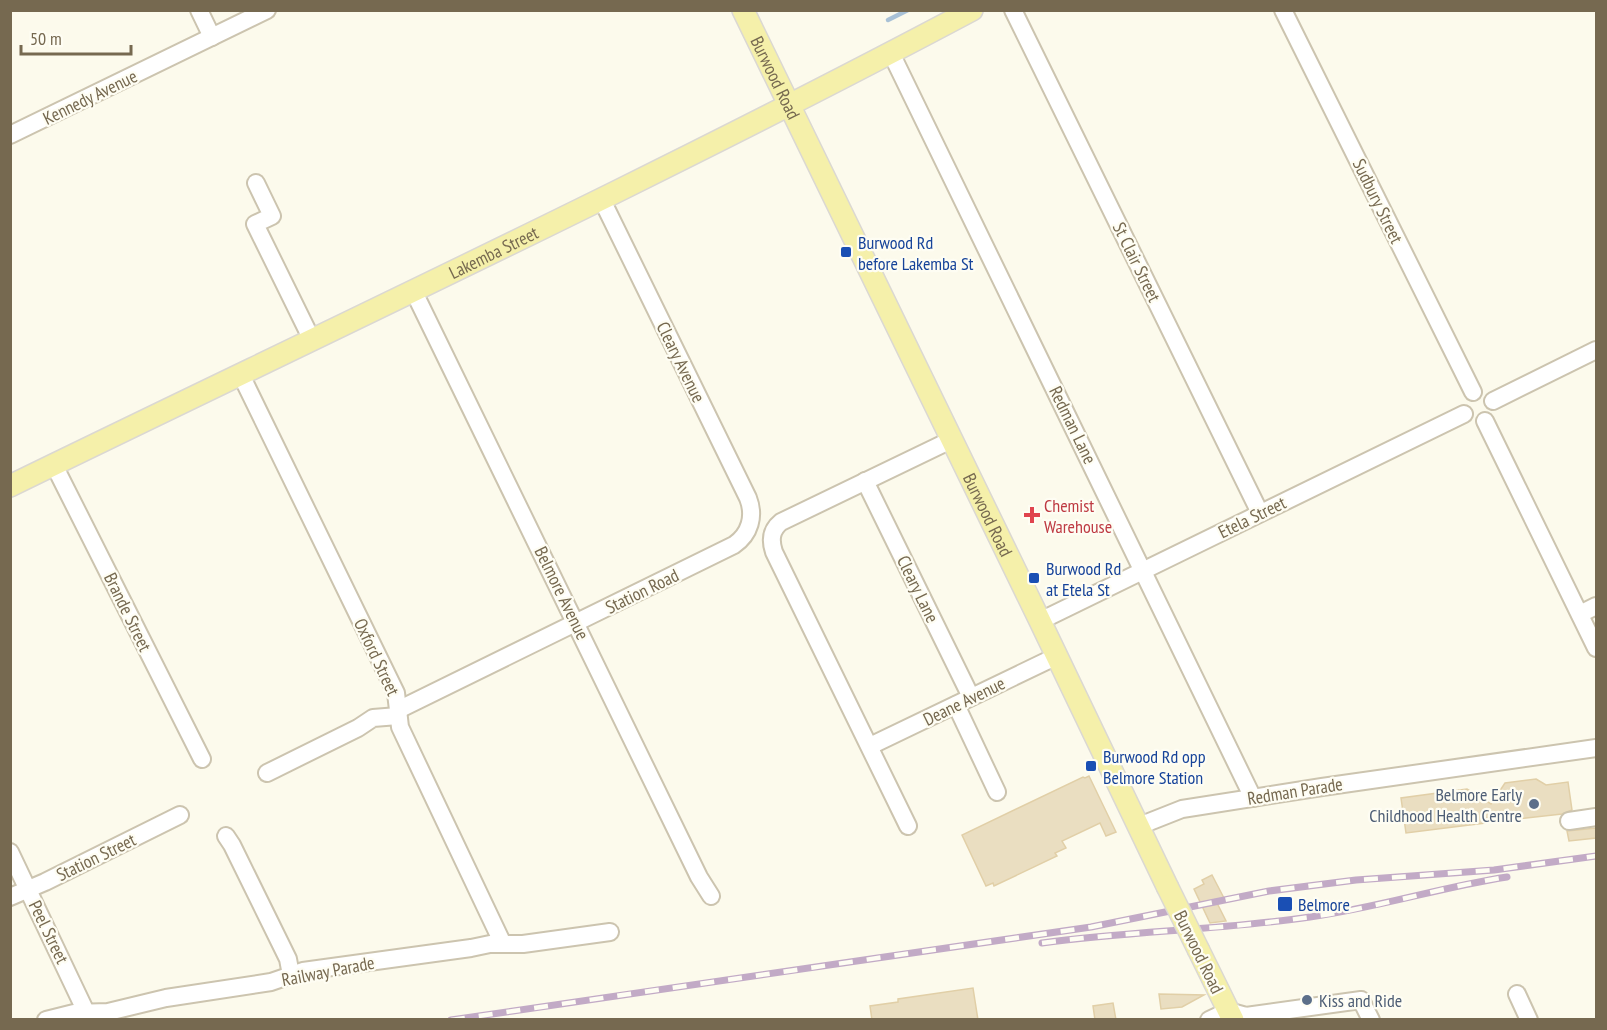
<svg xmlns="http://www.w3.org/2000/svg" width="1607" height="1030" font-family="'PT Sans Narrow',sans-serif">
	<style>
		.lines { fill: none; stroke-linecap: round; stroke-linejoin: round }
		.stream { stroke: #a8c1d6; stroke-width: 4.5 }
		.building { fill: #eadec1; stroke: #e1cfa7; stroke-width: 1.5 }
		.minor-casing { stroke: #ccc4af; stroke-width: 20 }
		.major-casing { stroke: #dbd8d2; stroke-width: 24 }
		.minor { stroke: #fff; stroke-width: 16 }
		.major { stroke: #f5f0aa; stroke-width: 21 }
		.rail-casing { stroke: #c2aac6; stroke-width: 7 }
		.rail { stroke: #fefdf3; stroke-width: 4.5; stroke-dasharray: 14; stroke-linecap: butt }
		.major-bridge-casing { stroke: #dbd8d2; stroke-width: 24; stroke-linecap: butt }
		.major-bridge { stroke: #f5f0aa; stroke-width: 21 }
		.transit-dot { fill: #1a4fb4; stroke: #fefdf3; stroke-width: 2 }
		.health-dot { fill: #e0444e; stroke: #fefdf3; stroke-width: 2 }
		.service-dot { fill: #5c6f8a; stroke: #fefdf3; stroke-width: 2 }
		.labels { text-anchor: middle; dominant-baseline: central; stroke-width: 4.5; stroke-linejoin: round; paint-order: stroke }
		.street-label { font-size: 18px; fill: #766950; stroke: #fefdf3 }
		.transit-label { font-size: 18px; fill: #164399; stroke: #fefdf3; text-anchor: start }
		.health-label { font-size: 18px; fill: #be3a42; stroke: #fefdf3; text-anchor: start }
		.service-label { font-size: 18px; fill: #4e5e75; stroke: #fefdf3; text-anchor: end }
	</style>
	<rect width="100%" height="100%" fill="#fcfaec"/>
	<g class="lines">
		<path class="stream" d="M888,20L908,10"/>
	</g>
	<g class="building">
		<path d="M1089,776L1116,832L1106,836L1100,823L1062,841L1066,848L1055,853L1057,856L994,886L993,883L986,886L962,835L1083,777L1085,778Z"/>
		<path d="M1536,779L1546,785L1568,782L1572,810L1562,814L1509,820L1508,814L1484,818L1485,823L1406,833L1401,798L1467,789L1491,804L1505,783Z"/>
		<path d="M1596,828V838L1569,841L1567,831Z"/>
		<path d="M1212,875L1225,900L1217,903L1226,921L1210,923L1194,889L1204,884L1202,880Z"/>
		<path d="M973,988L978,1020H872L870,1006L898,1002V999Z"/>
		<path d="M1159,994L1204,995L1182,1007L1161,1009Z"/>
		<path d="M1113,1003L1116,1020H1095L1093,1006Z"/>
	</g>
	<g class="lines">
		<defs>
			<g id="minor">
				<path d="M199,10L212,37"/>
				<path d="M1013,10L1260,513"/>
				<path d="M1283,10L1473,392"/>
				<path d="M891,53L1253,798"/>
				<path d="M10,135L267,10"/>
				<path d="M256,183L272,216L255,224L312,340"/>
				<path d="M413,290L699,877L711,896"/>
				<path d="M241,375L396,693L400,727L502,942"/>
				<path d="M1493,401L1596,350"/>
				<path d="M1485,421L1596,648"/>
				<path d="M54,465L202,759"/>
				<path d="M865,481L971,697"/>
				<path d="M1580,614L1596,606"/>
				<path d="M1040,621L1464,414"/>
				<path d="M956,705L997,792"/>
				<path d="M398,710L734,545C750,534 755,516 748,498L601,198"/>
				<path d="M870,746L1057,656"/>
				<path d="M267,773L358,728L373,718L398,716"/>
				<path d="M1569,821L1596,817"/>
				<path d="M908,826L774,552C770,540 771,530 781,522L951,440"/>
				<path d="M1139,826L1182,809L1322,787L1596,748"/>
				<path d="M226,836L232,845L288,959L291,975"/>
				<path d="M10,852L86,1012"/>
				<path d="M10,897L45,882L180,815"/>
				<path d="M1517,994L1529,1020"/>
				<path d="M46,1020L74,1013L108,1012L166,998L271,982L303,971L471,948L490,944H523L610,932"/>
				<path d="M1209,1020L1228,1011L1246,1016L1361,1000L1371,1020"/>
			</g>
			<g id="major">
				<path id="s1" d="M743,10L1040,621L1167,886"/>
				<path id="s2" d="M10,486C332,329 656,178 972,10"/>
				<path d="M1199,951L1233,1020"/>
			</g>
		</defs>
		<use href="#minor" class="minor-casing"/>
		<use href="#major" class="major-casing"/>
		<use href="#minor" class="minor"/>
		<use href="#major" class="major"/>
		<defs>
			<g id="rail">
				<path d="M1042,943C1131,931 1221,930 1310,917C1377,908 1441,887 1507,877"/>
				<path d="M451,1020L1091,927L1269,891L1356,880L1494,870L1596,856"/>
			</g>
		</defs>
		<use href="#rail" class="rail-casing"/>
		<use href="#rail" class="rail"/>
		<defs>
			<path id="major-bridge" d="M1167,886L1199,951"/>
		</defs>
		<use href="#major-bridge" class="major-bridge-casing"/>
		<use href="#major-bridge" class="major-bridge"/>
	</g>
	<g class="transit-dot">
		<rect x="840" y="246" width="12" height="12" rx="3"/>
		<rect x="1028" y="572" width="12" height="12" rx="3"/>
		<rect x="1085" y="760" width="12" height="12" rx="3"/>
		<rect x="1277" y="896" width="16" height="16" rx="3"/>
	</g>
	<path class="health-dot" d="M1029 506h6v6h6v6h-6v6h-6v-6h-6v-6h6z"/>
	<g class="service-dot">
		<circle cx="1534" cy="804" r="6"/>
		<circle cx="1307" cy="1000" r="6"/>
	</g>
	<g class="labels">
		<g class="street-label">
			<text stroke="none"><textPath href="#s1" startOffset="75">Burwood Road</textPath></text>
			<text transform="translate(90 97) rotate(-26)">Kennedy Avenue</text>
			<text transform="translate(1378 201) rotate(64)">Sudbury Street</text>
			<text stroke="none"><textPath href="#s2" startOffset="537">Lakemba Street</textPath></text>
			<text transform="translate(1137 262) rotate(64)">St Clair Street</text>
			<text transform="translate(681 362) rotate(64)">Cleary Avenue</text>
			<text transform="translate(1073 425) rotate(64)">Redman Lane</text>
			<text stroke="none"><textPath href="#s1" startOffset="561">Burwood Road</textPath></text>
			<text transform="translate(1252 517) rotate(-26)">Etela Street</text>
			<text transform="translate(918 589) rotate(64)">Cleary Lane</text>
			<text transform="translate(642 591) rotate(-26)">Station Road</text>
			<text transform="translate(562 593) rotate(64)">Belmore Avenue</text>
			<text transform="translate(128 612) rotate(64)">Brande Street</text>
			<text transform="translate(377 657) rotate(65)">Oxford Street</text>
			<text transform="translate(964 701) rotate(-26)">Deane Avenue</text>
			<text transform="translate(1295 791) rotate(-9)">Redman Parade</text>
			<text transform="translate(96 857) rotate(-26)">Station Street</text>
			<text transform="translate(49 932) rotate(64)">Peel Street</text>
			<text transform="translate(1199 952) rotate(64)">Burwood Road</text>
			<text transform="translate(328 971) rotate(-11)">Railway Parade</text>
		</g>
		<g class="transit-label">
			<text x="858" y="242">Burwood Rd<tspan x="858" dy="21">before Lakemba St</tspan></text>
			<text x="1046" y="568">Burwood Rd<tspan x="1046" dy="21">at Etela St</tspan></text>
			<text x="1103" y="756">Burwood Rd opp<tspan x="1103" dy="21">Belmore Station</tspan></text>
			<text x="1298" y="904">Belmore</text>
		</g>
		<g class="health-label">
			<text x="1044" y="505">Chemist<tspan x="1044" dy="21">Warehouse</tspan></text>
		</g>
		<g class="service-label">
			<text x="1522" y="794">Belmore Early<tspan x="1522" dy="21">Childhood Health Centre</tspan></text>
			<text x="1319" y="1000" text-anchor="start">Kiss and Ride</text>
		</g>
	</g>
	<rect width="1607" height="1030" fill="none" stroke="#766950" stroke-width="24"/>
	<path d="M21 45v9h110v-9" fill="none" stroke="#766950" stroke-width="3"/>
	<text x="30" y="45" font-size="18" fill="#766950" stroke="#fefdf3" stroke-width="4.5" paint-order="stroke">50 m</text>
</svg>
